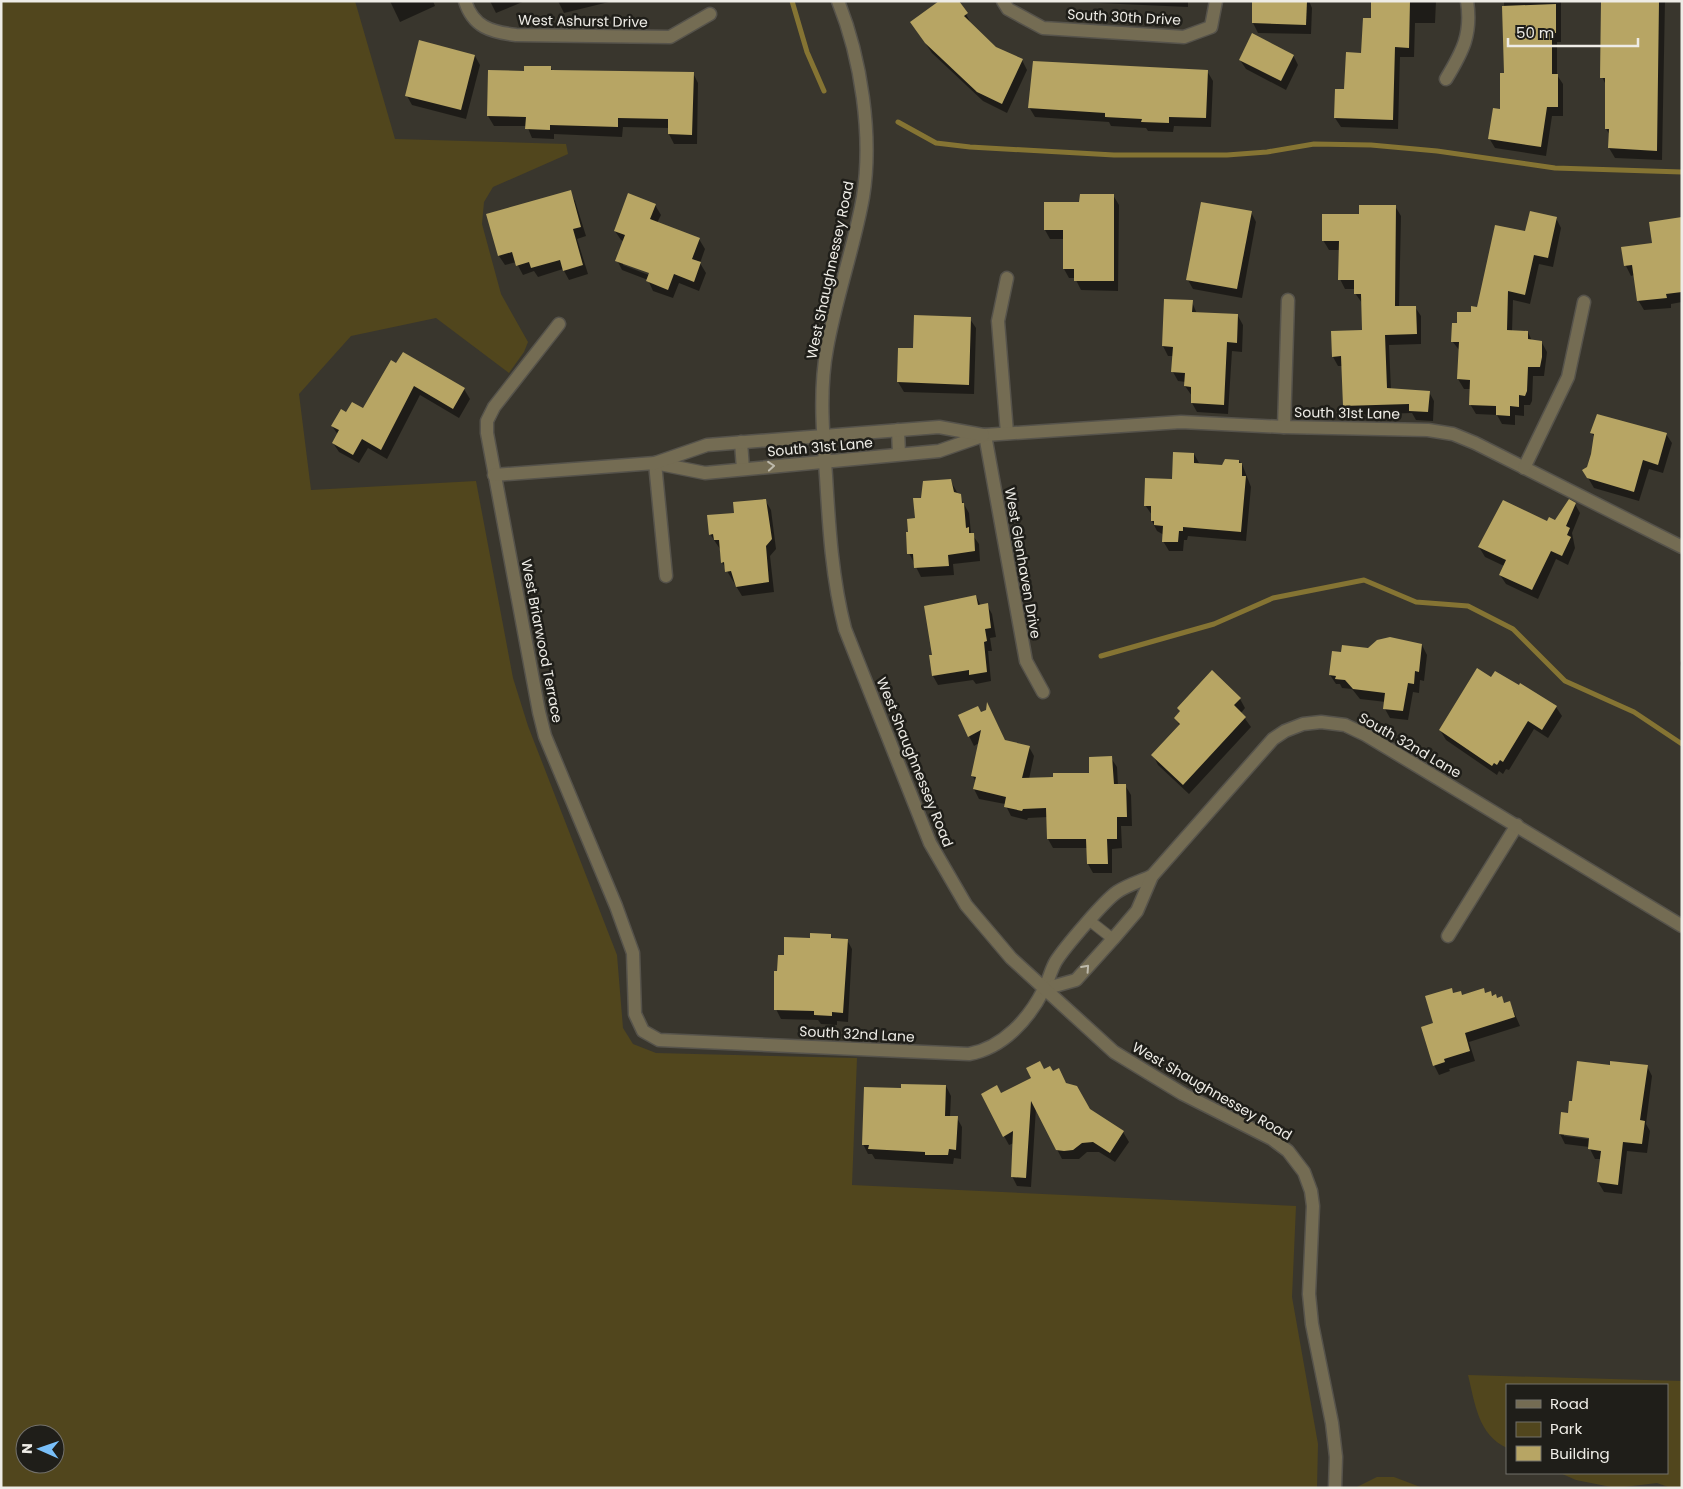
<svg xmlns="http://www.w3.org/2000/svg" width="1683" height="1489" font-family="Poppins,sans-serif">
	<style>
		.green { fill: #51461d; fill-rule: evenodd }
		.shadow { fill: #0007; fill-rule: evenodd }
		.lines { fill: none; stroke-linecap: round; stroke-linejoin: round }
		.stream { stroke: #857433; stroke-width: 5 }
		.building { fill: #b7a564 }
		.service-casing { stroke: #56534b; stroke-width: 12 }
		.minor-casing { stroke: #56534b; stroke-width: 15 }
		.tertiary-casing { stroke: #56534b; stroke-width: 15 }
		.service { stroke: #746c53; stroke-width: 10 }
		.minor { stroke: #746c53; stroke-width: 12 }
		.tertiary { stroke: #746c53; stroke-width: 12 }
		.oneway { stroke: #bdb9ab }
		.labels { text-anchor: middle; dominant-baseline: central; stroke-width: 5; stroke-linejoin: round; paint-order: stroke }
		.street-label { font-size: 14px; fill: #eeece6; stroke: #1f1e19 }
	</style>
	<rect width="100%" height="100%" fill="#39362d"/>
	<g class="green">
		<path d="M1,1H355L395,139L566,144L568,154L493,187L484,202L482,224L501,294L528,342L524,352L509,373L436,318L351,336L299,394L311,490L476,481L513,678L528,726L617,955L623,1028L633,1044L656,1053L857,1058L852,1185L1296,1206L1292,1297L1318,1444L1317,1488H1ZM25,1434H55V1464H25Z"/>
		<path d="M1468,1375L1682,1381V1488H1671L1657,1483L1616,1488L1576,1480L1560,1473H1667V1385H1507V1448C1478,1435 1475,1403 1468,1375Z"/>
		<path d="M1377,1477H1394L1423,1488H1355Z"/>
	</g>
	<g class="shadow">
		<path d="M390,1H433L435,6L400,22Z"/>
		<path d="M490,1H525L496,13Z"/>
		<path d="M558,1H613L564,13Z"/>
		<path d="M1053,1H1188V7Z"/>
		<path d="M1254,1H1309L1312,8L1311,34L1258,33L1253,23Z"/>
		<path d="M1373,1H1436L1435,23H1415L1414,57H1400L1398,129L1341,127L1335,118L1363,54L1372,19Z"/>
		<path d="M1504,1H1561V42H1557V75L1563,84V116H1552L1546,156L1495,148L1489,138L1502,110L1505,74Z"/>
		<path d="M1602,1H1665L1662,160L1615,158L1609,148L1610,135L1606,129V85L1602,77Z"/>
		<path d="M966,14L971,24L996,48L1022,60L1027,70L1007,113L983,101L932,53L917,31Z"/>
		<path d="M1293,55L1298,65L1286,90L1246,69L1240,60Z"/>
		<path d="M475,56L480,65L466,119L412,105L407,96Z"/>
		<path d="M550,67L553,71L693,73L698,83L697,144H674L669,134V128L623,127L622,137L554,134V139L532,138L527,126H494L488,116L490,72L525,73Z"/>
		<path d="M1207,71L1213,81L1211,127L1174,126L1173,132L1148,131L1146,128L1111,126L1109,122L1035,117L1029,107Z"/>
		<path d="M570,191L575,201L586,236L577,239L588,274L569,280L563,269L538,277L534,271L523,275L516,262L505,265L499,256L488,215Z"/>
		<path d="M1113,195L1119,205L1118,291L1081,290L1075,278H1069L1064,269V239H1050L1045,230L1081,204Z"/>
		<path d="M655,205L661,215L657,223L699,239L705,249L700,263L706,273L699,291L679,283L673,298L653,291L648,280L622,270L617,260L624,241L621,240L615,231ZM623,262L655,274L654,277L623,265Z"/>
		<path d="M1395,206L1401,216L1399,308L1415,307L1421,316V344L1389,345L1391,390L1429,392L1434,401L1433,421L1416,420L1412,413L1350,415L1344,406L1343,366H1338L1333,357L1363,332L1362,303L1355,293V289H1345L1340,279V250H1329L1323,240L1361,216Z"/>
		<path d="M1251,212L1256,222L1242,298L1193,289L1188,280Z"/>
		<path d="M1556,218L1561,228L1553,267L1539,264L1530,304L1513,300L1512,332H1528L1532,341L1542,343L1547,352L1544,376H1533L1532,401L1530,405H1524V416L1515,415V425L1502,424L1497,415L1476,414L1470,404L1471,389H1464L1458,379L1460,351L1452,341L1458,325L1478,308L1526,233Z"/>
		<path d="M1682,218V302L1671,304V308L1644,310L1638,300L1634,275L1631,276L1626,266L1623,248L1653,244Z"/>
		<path d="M1192,302L1197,314L1238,316L1243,325L1242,352L1232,351L1228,414L1197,412L1192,403V396L1185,386L1186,382L1178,381L1173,372V356H1168L1163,346Z"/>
		<path d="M970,319L976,328L974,394L904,392L898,382L899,349L914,350Z"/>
		<path d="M392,362L464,389L470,399L459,418L420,395L387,459L368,448L359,463L339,452L333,443L338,435L332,426L347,413L364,410Z"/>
		<path d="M1592,433L1666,434L1672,443L1663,473L1649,469L1639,501L1594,488L1584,471L1589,468L1595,439Z"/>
		<path d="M1194,454L1199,463L1223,466L1239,461L1242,464L1251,487L1246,541L1188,536L1187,540H1184L1183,551H1169L1163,541L1164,535L1157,531L1152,521V515L1145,505L1173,480Z"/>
		<path d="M950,480L969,513L971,533L979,544L980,561L953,564L954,575L921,577L909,553L922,499Z"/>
		<path d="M765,500L771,510L776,549L770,556L774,592L742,596L727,571L722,562L720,549L710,534L736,514Z"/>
		<path d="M1575,504L1580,513L1572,533L1575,548L1568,565L1556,559L1538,599L1506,584L1500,575L1504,566L1485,557L1479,547L1556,521Z"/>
		<path d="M976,596L981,606L987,605L992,614L996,637L990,638L992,651H988L991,681L976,684L973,680L938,685L933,676V656Z"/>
		<path d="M1422,645L1427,655L1424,681L1420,680L1419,693L1413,692L1408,720L1390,718L1385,709L1386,702L1360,699L1352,689L1342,688L1340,684H1336L1330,675L1342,653Z"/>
		<path d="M1682,659V671L1680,663Z"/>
		<path d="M1492,679L1556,707L1562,716L1548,738L1534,729L1509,770L1506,769L1503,774L1499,771L1497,775L1446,740L1440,730Z"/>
		<path d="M1240,699L1245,708L1241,713L1251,727L1189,794L1158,765L1153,755L1180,726L1175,718L1181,712L1178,708Z"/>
		<path d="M988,705L1006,742L1029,747L1034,756L1029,779L1091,774L1111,758L1117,767L1118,786L1125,785L1131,795L1132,826H1121L1122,848L1112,849V873H1093L1088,864V848H1053L1048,839V817L1028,818L1027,820L1011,816L1005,804L979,799L974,789L976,782L972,775L979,743L974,746L969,736L981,713L987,711Z"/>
		<path d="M830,935L833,939L847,940L852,949L848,1022L837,1021V1025L821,1024L818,1020L781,1019L776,1009L778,972L785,957L811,939Z"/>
		<path d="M1451,989L1454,994L1462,996L1483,990L1486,994L1490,993L1497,999L1501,998L1505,1004L1510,1003L1520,1026L1469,1042L1475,1061L1449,1069L1450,1071L1439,1075L1434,1065V1024Z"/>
		<path d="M1611,1066H1647L1652,1076L1646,1124L1650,1131L1647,1153L1627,1151L1622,1194L1604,1192L1598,1182L1601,1159H1595L1589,1147L1565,1144L1560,1134L1562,1113L1569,1114ZM1564,1134L1595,1138V1140L1564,1136Z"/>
		<path d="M1044,1071L1066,1084L1089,1110L1123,1132L1129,1142L1115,1162L1099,1152H1087L1079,1159H1062L1036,1108L1031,1187L1017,1186L1012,1176L1014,1143L1009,1145L1004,1136L1001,1095Z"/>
		<path d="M946,1086L951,1096L950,1117L957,1118L962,1127L961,1159L954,1158L953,1164L875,1159L872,1154H868L863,1144Z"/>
	</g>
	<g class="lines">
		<g class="stream">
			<path d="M792,1L807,52L824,91"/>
			<path d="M898,122L936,143L970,147L1114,155H1227L1267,152L1314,144L1371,145L1437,151L1555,168L1682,172"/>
			<path d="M1101,656L1214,624L1273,598L1364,580L1416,602L1468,606L1513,629L1565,681L1634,712L1682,744"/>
		</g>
	</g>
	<g class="building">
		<path d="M939,1H959L968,13L964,16L996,47L1023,59L1002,104L977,92L925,43L910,22Z"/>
		<path d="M1252,1H1307L1306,25L1252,23Z"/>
		<path d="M1371,1H1410L1409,48L1395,47L1393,120L1334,118L1335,89H1344L1346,52L1361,53L1363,18H1371Z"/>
		<path d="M1601,1H1659L1657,151L1608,148L1609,129H1605V78H1600Z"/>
		<path d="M1556,4V33H1552V74H1558V107H1547L1541,147L1488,139L1493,108L1500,109V73H1504L1502,6Z"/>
		<path d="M1252,33L1294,55L1281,81L1239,60Z"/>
		<path d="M419,40L475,55L461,110L405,96Z"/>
		<path d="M1033,61L1208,70L1206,118L1169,117V123L1141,122L1142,119L1105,117V113L1028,108Z"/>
		<path d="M524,66H551V70L694,72L692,135L668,134V119L618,118V127L550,125V130L525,129L526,117L487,116L488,70L524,71Z"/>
		<path d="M571,190L581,227L573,229L583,265L563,271L560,260L531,268L529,262L516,266L512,252L498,256L486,214Z"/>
		<path d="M628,193L656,204L650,219L700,238L692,259L701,262L694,282L674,274L668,290L646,281L649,273L615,261L625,235L614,231Z"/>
		<path d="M1080,194H1114V281H1074V269H1063V230H1044V202H1079Z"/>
		<path d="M1201,202L1252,211L1237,289L1186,280Z"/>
		<path d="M1359,205H1396L1395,306H1416L1417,334L1385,335L1387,388L1430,391L1428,412L1409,411V404L1343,406L1341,356L1332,357L1331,331L1362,330L1361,294H1354V280H1338L1339,241H1322V214H1359Z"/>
		<path d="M1530,211L1557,217L1548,258L1534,255L1525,295L1508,291L1507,330L1528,331V339L1542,341V357L1540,367H1528L1527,391L1525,396L1519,395V407L1510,406V416L1496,415V406L1469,405L1470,380L1457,379L1459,342H1451L1452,323H1457V312H1471V306L1477,307L1495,225L1525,231Z"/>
		<path d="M1682,217V292L1666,294L1667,298L1637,301L1632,265L1624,266L1621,247L1652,243L1649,222Z"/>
		<path d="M1164,299L1193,300L1192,312L1238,314L1237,343L1227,342L1224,405L1191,403V387L1184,386L1185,373L1171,372L1173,347L1162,346Z"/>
		<path d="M914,315L971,317L969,385L897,382L898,348H913Z"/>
		<path d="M403,352L465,388L453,409L414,386L381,450L362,439L353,455L332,443L339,430L331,426L341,409L346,412L352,402L363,408L391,360L396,363Z"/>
		<path d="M1597,414L1667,433L1658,465L1643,460L1634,492L1587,478L1582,470L1587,467L1591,454L1594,434L1590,433Z"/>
		<path d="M1173,452L1194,453V463L1222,465L1225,459L1239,460V463H1242V476H1246L1241,532L1183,527V531H1179L1178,542H1162L1163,526L1154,525V521H1151V506H1144L1145,478L1172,479Z"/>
		<path d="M951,479L954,492L961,494L962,503H964L966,528L969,527V533H974L975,551L948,555L949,566L914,568L913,554H907L906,532H908L907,519L915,518L913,498H921L923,481Z"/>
		<path d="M766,499L772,539L766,546L769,582L736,587L731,571L725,572L724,562L721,563L719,540H714L713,534L709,535L707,515L734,513L733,502Z"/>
		<path d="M1569,499L1576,503L1566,526L1570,528L1567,535L1571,537L1562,556L1551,551L1532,590L1499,575L1506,560L1478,547L1503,500L1547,521L1549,517L1555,520Z"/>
		<path d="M976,595L978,605L988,603L991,628L985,629L987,641L984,642L987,672L969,675V670L932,676L929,655H932L924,606Z"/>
		<path d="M1390,637L1422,644L1419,672L1415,671L1414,684L1408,683L1403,711L1383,709L1385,693L1353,689L1345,680L1335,679L1336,676L1329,675L1332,651L1341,652L1342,645L1368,648L1377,640Z"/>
		<path d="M1477,668L1491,677L1495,671L1519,685L1520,683L1557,706L1542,730L1528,721L1503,762L1500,760L1497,765L1494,763L1492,766L1439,730Z"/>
		<path d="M1212,670L1241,698L1234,705L1246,717L1183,785L1151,755L1180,724L1174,718L1180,711L1177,708Z"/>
		<path d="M987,702L1005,740L1030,746L1022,778L1053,777V773H1089V757L1112,756L1114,784H1126L1127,817H1117V839H1107L1108,864H1087L1086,839H1047L1046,808L1023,809L1022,811L1004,807L1006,797L973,789L976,777L971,776L981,730L968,737L958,715L978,706L981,712L986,710Z"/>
		<path d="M810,933L831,934V938L848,939L843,1013L832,1012V1016L814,1015V1011L774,1010V971H777L778,955H784V937L810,938Z"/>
		<path d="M1452,988L1453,993L1461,991L1462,995L1484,988L1485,993L1491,991L1492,996L1496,994L1497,998L1502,996L1504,1003L1510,1001L1515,1017L1465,1033L1470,1051L1444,1059L1445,1062L1433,1066L1421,1027L1433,1023L1425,996Z"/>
		<path d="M1040,1061L1044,1069L1050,1066L1053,1071L1059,1068L1066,1083L1077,1086L1090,1109L1124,1131L1110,1153L1093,1142L1082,1143L1073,1150L1064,1151L1056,1150L1031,1101L1026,1178L1011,1177L1013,1131L1003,1137L981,1094L997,1085L1001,1093L1031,1078L1026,1068Z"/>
		<path d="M1577,1061L1610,1065V1061L1648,1065L1640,1120L1645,1121L1642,1144L1623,1142L1618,1185L1597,1182L1601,1151L1588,1149L1589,1138L1559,1134L1561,1112L1568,1113L1569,1101H1572Z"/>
		<path d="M901,1084L946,1085L945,1116H958L956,1150L949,1149L948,1155H925V1152L868,1149L869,1145H862L864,1087L901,1088Z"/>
	</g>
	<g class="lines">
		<defs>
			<path id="service" d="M1090,921L1113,939"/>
			<g id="minor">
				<path d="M465,1C473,27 491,32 516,35L670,37L710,14"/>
				<path d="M1003,1L1008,9L1043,28L1184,37L1211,27L1216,1"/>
				<path d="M1446,79C1463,51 1472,34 1467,1"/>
				<path d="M559,324L494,407L487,421V433L539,712L545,736L616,906L633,953L635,1014L643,1031L659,1040L969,1054C1003,1048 1029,1019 1044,989C1049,980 1051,969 1056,961C1065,947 1104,901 1117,892C1127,885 1141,881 1152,876"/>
				<path d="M1284,427L1288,300"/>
				<path d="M898,430L899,454"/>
				<path d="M1007,433L998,321L1007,278"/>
				<path d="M985,435L1026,661L1043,692"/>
				<path d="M741,442L743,469"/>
				<path d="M655,463L705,473L939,451L985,435L1181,422L1284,427L1428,430L1453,434L1475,443L1682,547"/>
				<path d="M655,463L666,576"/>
				<path d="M1524,468L1568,377L1584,302"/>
				<path d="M494,475L655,463L707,445L939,427L983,435"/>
				<path d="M1448,936L1517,825"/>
				<path d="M1044,989L1076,980L1113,939L1137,911L1152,876L1273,739L1285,731L1303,724L1321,722L1345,725L1366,735L1682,926"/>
			</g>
			<path id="tertiary" d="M838,1C861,58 873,136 863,197C854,248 836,297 827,348C819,390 823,434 826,476C829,527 832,579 845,629L930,843L966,905L1011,958L1114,1052L1183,1094L1272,1139L1288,1151L1304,1172L1311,1191L1313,1206L1309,1294L1312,1324L1332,1423L1336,1457L1335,1488"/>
		</defs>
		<use href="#service" class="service-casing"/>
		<use href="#minor" class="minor-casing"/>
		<use href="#tertiary" class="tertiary-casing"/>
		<use href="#service" class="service"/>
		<use href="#minor" class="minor"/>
		<use href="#tertiary" class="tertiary"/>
	</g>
	<defs><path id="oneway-chevron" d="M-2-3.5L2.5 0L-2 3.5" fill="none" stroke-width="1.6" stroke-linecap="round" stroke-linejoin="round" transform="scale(1.25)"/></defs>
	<g class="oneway">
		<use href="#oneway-chevron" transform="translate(771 466) rotate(-5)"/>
		<use href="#oneway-chevron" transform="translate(1086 968) rotate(-48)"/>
	</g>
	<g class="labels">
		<g class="street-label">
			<text transform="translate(1124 17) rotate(3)">South 30th Drive</text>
			<text transform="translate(583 21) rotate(1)">West Ashurst Drive</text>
			<text transform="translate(830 270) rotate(-78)">West Shaughnessey Road</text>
			<text transform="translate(1347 413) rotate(1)">South 31st Lane</text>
			<text transform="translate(820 447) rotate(-5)">South 31st Lane</text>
			<text transform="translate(1023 563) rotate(80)">West Glenhaven Drive</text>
			<text transform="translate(542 641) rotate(79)">West Briarwood Terrace</text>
			<text transform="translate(1410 745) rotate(30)">South 32nd Lane</text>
			<text transform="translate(915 762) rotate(68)">West Shaughnessey Road</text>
			<text transform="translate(857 1034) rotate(3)">South 32nd Lane</text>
			<text transform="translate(1212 1091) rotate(30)">West Shaughnessey Road</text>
		</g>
	</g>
	<rect width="1683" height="1489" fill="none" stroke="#eeece6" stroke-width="5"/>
	<rect x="1506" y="1384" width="162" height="90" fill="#1f1e19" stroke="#72706b"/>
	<rect x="1516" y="1400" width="25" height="8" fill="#746c53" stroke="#72706b"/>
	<text x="1550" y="1409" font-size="15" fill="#eeece6">Road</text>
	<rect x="1516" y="1422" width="25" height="15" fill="#51461d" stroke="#72706b"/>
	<text x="1550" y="1434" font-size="15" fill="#eeece6">Park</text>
	<rect x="1516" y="1446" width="25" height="15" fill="#b7a564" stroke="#72706b"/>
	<text x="1550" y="1459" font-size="15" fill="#eeece6">Building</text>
	<g transform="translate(40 1449) rotate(272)"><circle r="24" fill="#1f1e19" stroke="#72706b"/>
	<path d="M0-4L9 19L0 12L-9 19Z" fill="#79bff8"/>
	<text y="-8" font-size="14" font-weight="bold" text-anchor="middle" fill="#eeece6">N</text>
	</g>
	<path d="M1508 38v8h130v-8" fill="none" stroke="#eeece6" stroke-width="2.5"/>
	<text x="1516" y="38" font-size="15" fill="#eeece6" stroke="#1f1e19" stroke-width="4" paint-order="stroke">50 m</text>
</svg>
